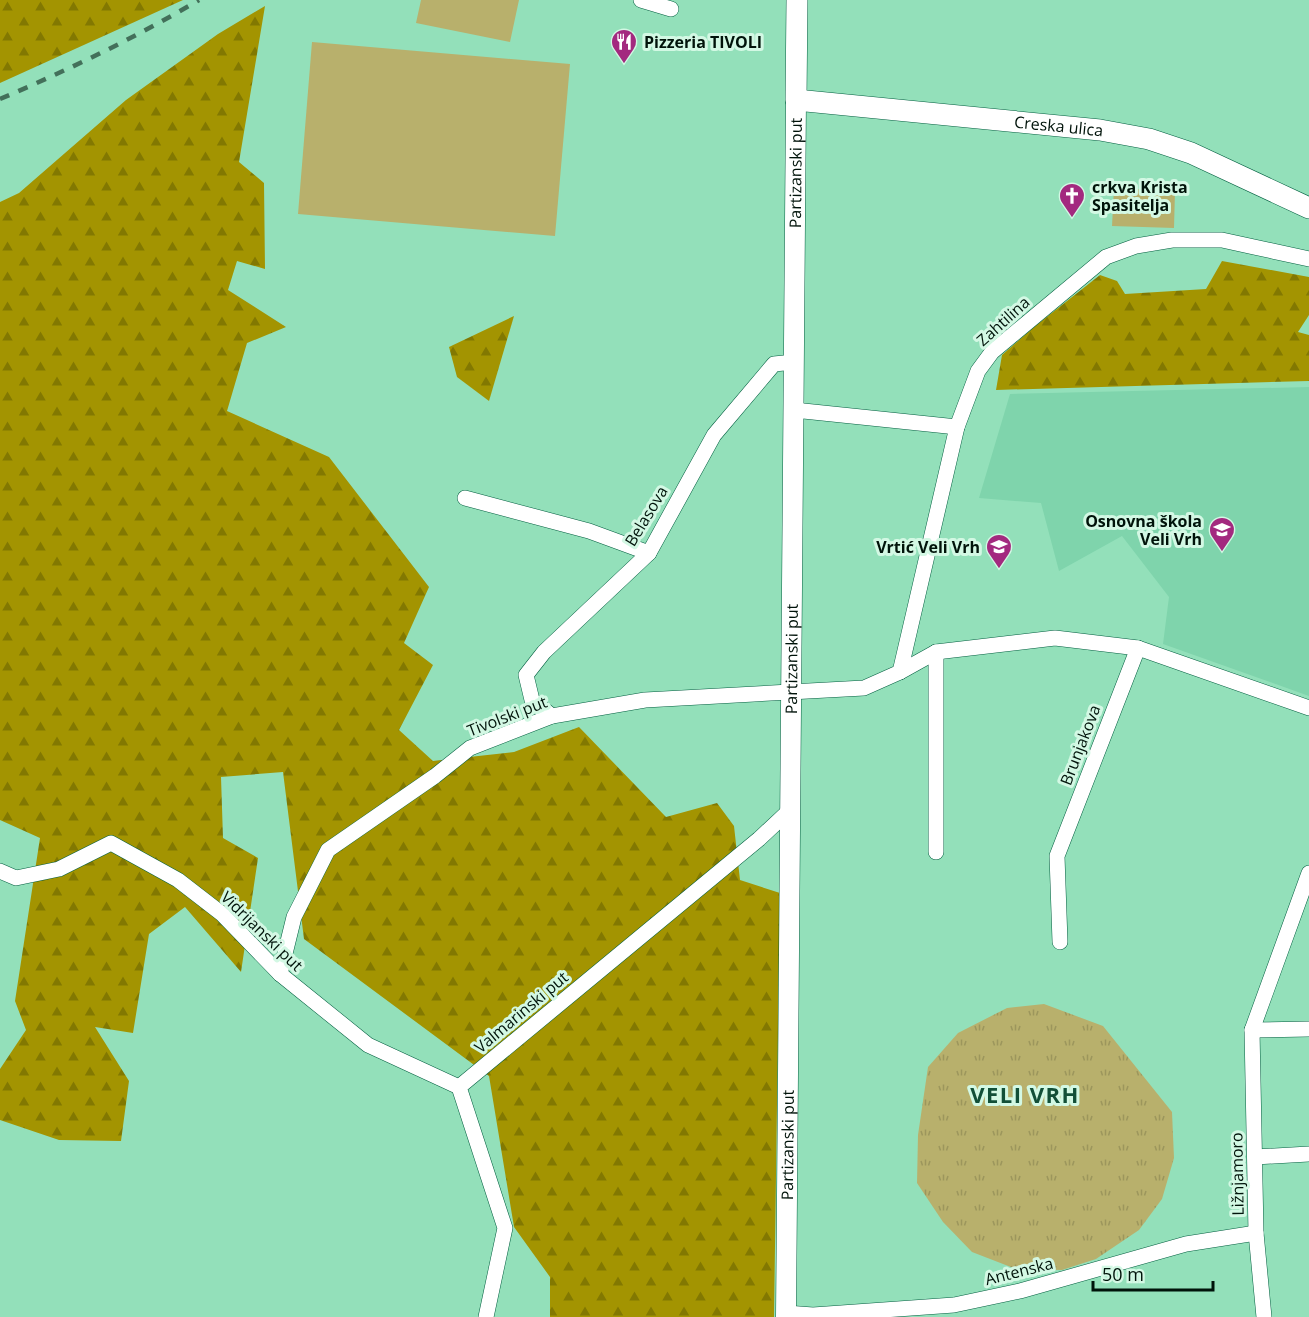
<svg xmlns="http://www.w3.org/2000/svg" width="1309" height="1317" font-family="'Open Sans',sans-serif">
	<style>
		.built { fill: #7fd4ac }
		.grass { fill: url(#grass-tufts) }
		.forest { fill: url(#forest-firs) }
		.garden { fill: #b8b06c }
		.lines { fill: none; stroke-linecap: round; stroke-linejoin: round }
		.minor-casing { stroke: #035f40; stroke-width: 16 }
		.tertiary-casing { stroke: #035f40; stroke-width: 21 }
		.secondary-casing { stroke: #035f40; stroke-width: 22 }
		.minor { stroke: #fff; stroke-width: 15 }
		.tertiary { stroke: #fff; stroke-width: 20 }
		.secondary { stroke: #fff; stroke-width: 21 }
		.rail { stroke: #43705a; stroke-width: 4.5; stroke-dasharray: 10 10; stroke-linecap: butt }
		.labels { text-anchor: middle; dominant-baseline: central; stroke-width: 6; stroke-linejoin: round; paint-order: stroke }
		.poi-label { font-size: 16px; font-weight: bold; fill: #00130a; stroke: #d3f8e4; text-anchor: start }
		.street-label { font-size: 16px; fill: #00130a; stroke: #d3f8e4 }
		.district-label { font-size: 22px; font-weight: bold; letter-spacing: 1.5px; fill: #124f37; stroke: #d3f8e4 }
	</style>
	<defs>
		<pattern id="grass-tufts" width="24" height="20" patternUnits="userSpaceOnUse" patternTransform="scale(1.5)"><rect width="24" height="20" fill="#b8b06c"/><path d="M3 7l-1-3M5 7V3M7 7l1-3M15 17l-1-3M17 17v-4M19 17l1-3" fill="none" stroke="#9c965c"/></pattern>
		<pattern id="forest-firs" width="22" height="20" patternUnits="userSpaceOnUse" patternTransform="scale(1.5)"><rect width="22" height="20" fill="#a39401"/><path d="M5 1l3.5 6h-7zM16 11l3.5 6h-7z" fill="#827801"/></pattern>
	</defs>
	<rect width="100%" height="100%" fill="#93e0ba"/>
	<path class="built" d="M1309,387V696L1163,644L1169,597L1122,536L1059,571L1041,503L979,498L1010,394Z"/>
	<path class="grass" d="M1044,1004L1103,1026L1172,1112L1174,1158L1162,1199L1139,1230L1096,1259L1062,1270L1016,1269L972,1252L943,1222L917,1183L918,1135L928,1067L958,1033L1007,1008Z"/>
	<g class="forest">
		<path d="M0,0H183L0,83Z"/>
		<path d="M265,6L239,162L264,183L265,269L237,261L228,290L286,327L247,343L227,411L329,457L429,587L404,643L433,665L399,730L433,761L514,752L579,727L666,817L717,803L734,826L740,880L780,893L774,1317H550V1277L514,1227L489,1076L304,939L283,772L221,777L223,838L258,858L241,972L185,907L149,934L133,1033L95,1027L129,1081L121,1141L59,1140L0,1120V1069L26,1030L15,1001L40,838L0,820V202L19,193L126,100L218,34Z"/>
		<path d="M1222,261L1309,277V315L1298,332L1309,335V381L996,390L1002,355L1034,327L1100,275L1117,281L1125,294L1206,289Z"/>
		<path d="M514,316L489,401L457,377L449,347Z"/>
	</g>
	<g class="garden">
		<path d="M421,0H519L510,42L416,23Z"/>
		<path d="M312,42L570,64L555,236L298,214Z"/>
		<path d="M1114,188L1175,191L1174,228L1112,226Z"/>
	</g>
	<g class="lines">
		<defs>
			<g id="minor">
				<path d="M641,0L671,9"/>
				<path d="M794,410L957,427"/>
				<path d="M465,498L589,531L649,553"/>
				<path d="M936,652V852"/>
				<path d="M900,672L957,427L978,371L992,352L1106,257L1136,246L1172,240H1222L1309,259"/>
				<path d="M552,716L532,700L526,675L544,652L649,553L714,435L774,364L794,362"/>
				<path d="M0,871L16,878L59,869L111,843L178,880L222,914L280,974L368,1045L459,1087"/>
				<path d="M1060,942L1057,856L1138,648"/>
				<path d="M280,974L294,917L328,850L435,776L470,748L552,716L645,700L864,688L900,672L936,652L1055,638L1138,648L1309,708"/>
				<path d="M1252,1030L1309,1029"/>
				<path d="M1255,1157L1309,1154"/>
				<path d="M786,1313L813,1315L954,1305L1020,1291L1186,1244L1256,1233"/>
				<path d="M486,1317L505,1228L459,1087L759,839L790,810"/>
				<path d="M1264,1317L1256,1233L1252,1030L1309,873"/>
			</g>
			<g id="tertiary">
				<path id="s1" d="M786,1317L796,100"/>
			</g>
			<g id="secondary">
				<path id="s2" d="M797,0L796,100L1100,130L1149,139L1191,153L1309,208"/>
			</g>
		</defs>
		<use href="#minor" class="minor-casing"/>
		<use href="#tertiary" class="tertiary-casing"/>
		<use href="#secondary" class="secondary-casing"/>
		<use href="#minor" class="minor"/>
		<use href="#tertiary" class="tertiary"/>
		<use href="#secondary" class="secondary"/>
		<path class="rail" d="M0,99C68,70 135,38 199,0"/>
	</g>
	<defs>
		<symbol id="restaurant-pin" viewBox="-11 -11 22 30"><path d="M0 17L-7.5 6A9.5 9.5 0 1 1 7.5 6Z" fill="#a3297f" stroke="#d3f8e4"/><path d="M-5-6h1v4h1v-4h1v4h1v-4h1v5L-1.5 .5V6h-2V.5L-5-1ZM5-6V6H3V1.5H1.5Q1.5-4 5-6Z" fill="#fff"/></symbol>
		<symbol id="church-pin" viewBox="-11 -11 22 30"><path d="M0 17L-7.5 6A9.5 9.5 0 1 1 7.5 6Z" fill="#a3297f" stroke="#d3f8e4"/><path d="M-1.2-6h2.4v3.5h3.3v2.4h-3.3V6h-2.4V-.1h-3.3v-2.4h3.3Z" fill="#fff"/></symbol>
		<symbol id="school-pin" viewBox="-11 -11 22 30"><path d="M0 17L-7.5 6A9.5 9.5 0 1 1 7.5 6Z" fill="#a3297f" stroke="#d3f8e4"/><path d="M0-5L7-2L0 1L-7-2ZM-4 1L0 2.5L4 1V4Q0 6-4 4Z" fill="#fff"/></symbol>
	</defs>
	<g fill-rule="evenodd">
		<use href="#restaurant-pin" x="609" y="27" width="30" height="40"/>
		<use href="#church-pin" x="1057" y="181" width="30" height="40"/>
		<use href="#school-pin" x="1207" y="515" width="30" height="40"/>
		<use href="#school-pin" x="984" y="532" width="30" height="40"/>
	</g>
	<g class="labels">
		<g class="poi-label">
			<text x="644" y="42">Pizzeria TIVOLI</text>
			<text x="1092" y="187">crkva Krista<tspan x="1092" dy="18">Spasitelja</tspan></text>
			<text x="1202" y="521" text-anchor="end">Osnovna škola<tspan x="1202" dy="18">Veli Vrh</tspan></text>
			<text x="980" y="547" text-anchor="end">Vrtić Veli Vrh</text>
		</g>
		<g class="street-label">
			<text stroke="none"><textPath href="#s2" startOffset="364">Creska ulica</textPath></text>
			<text stroke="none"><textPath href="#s1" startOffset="1144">Partizanski put</textPath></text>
			<text transform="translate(1003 321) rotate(-42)">Zahtilina</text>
			<text transform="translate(646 516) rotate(-59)">Belasova</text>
			<text stroke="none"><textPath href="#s1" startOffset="658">Partizanski put</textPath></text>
			<text transform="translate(507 716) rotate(-21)">Tivolski put</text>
			<text transform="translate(1080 745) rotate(-69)">Brunjakova</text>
			<text transform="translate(262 931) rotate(44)">Vidrijanski put</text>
			<text transform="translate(521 1012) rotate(-40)">Valmarinski put</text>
			<text stroke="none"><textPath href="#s1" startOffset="172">Partizanski put</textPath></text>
			<text transform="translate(1237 1174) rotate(-91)">Ližnjamoro</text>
			<text transform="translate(1019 1271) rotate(-14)">Antenska</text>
		</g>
		<g class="district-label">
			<text x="1025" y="1094">VELI VRH</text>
		</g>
	</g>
	<path d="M1093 1281v9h120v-9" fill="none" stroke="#00130a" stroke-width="3"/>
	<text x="1102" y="1281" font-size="18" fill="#00130a" stroke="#d3f8e4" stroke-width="4.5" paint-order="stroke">50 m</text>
</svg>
